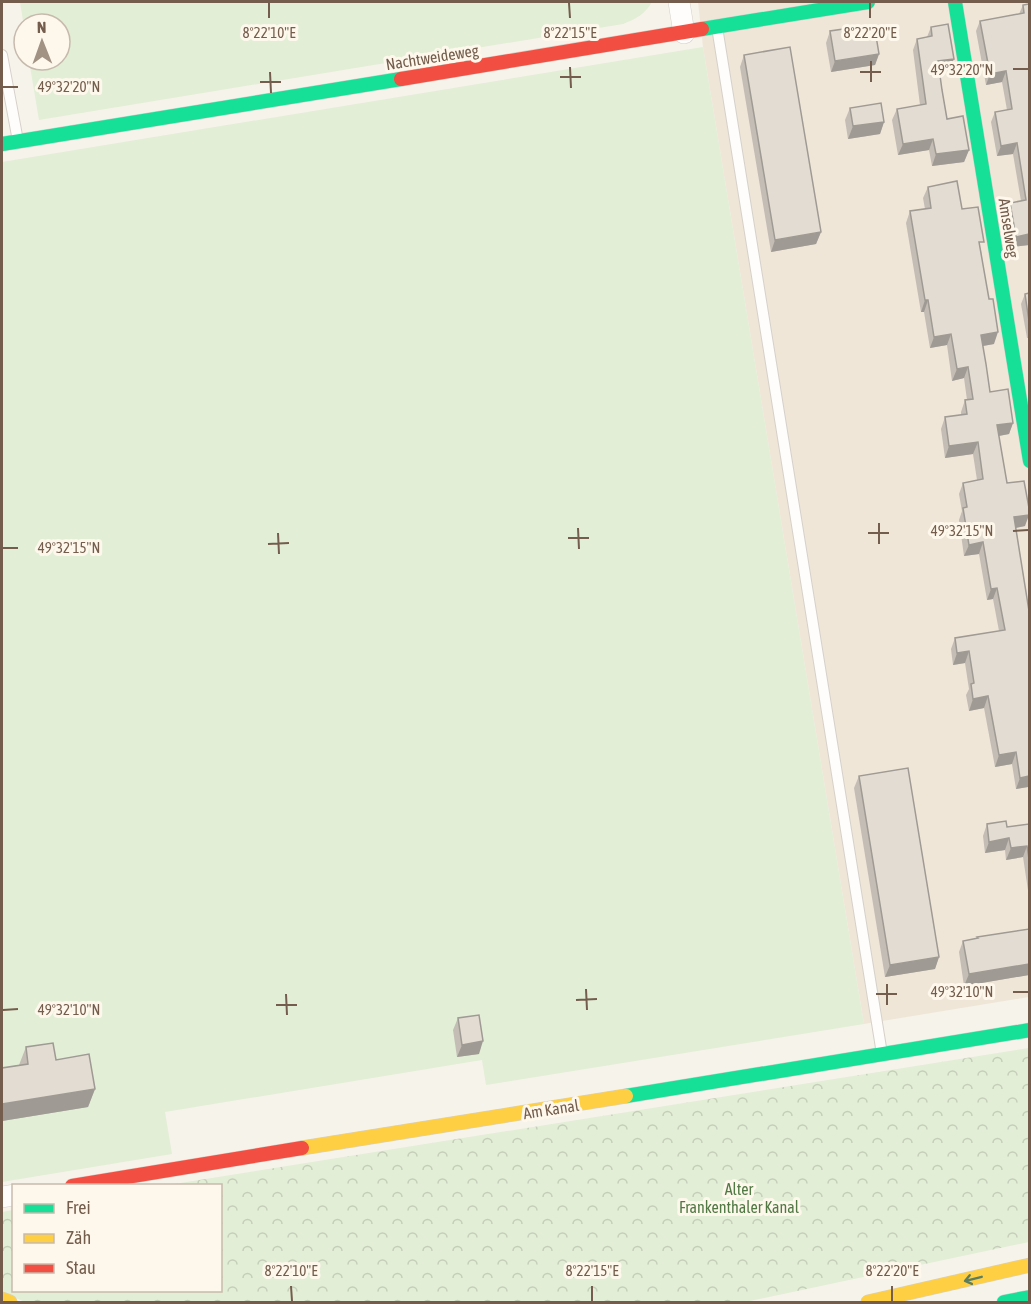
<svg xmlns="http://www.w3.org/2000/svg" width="1031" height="1304" font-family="'Asap Condensed',sans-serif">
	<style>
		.residential { fill: #efe6d8 }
		.forest { fill: url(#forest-crowns) }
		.green { fill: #e2eed6 }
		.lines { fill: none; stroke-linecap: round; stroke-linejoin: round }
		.lane-casing { stroke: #d5d0c9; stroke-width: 12 }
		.street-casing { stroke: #d5d0c9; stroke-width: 22 }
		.fast-casing { stroke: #d6d0c9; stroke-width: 15 }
		.slow-casing { stroke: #d6d0c9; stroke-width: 15 }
		.jam-casing { stroke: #d6d0c9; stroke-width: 15 }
		.lane { stroke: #fefdfc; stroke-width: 10 }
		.street { stroke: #fefdfc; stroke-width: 21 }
		.fast { stroke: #16e098; stroke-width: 14 }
		.slow { stroke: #ffcf43; stroke-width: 14 }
		.jam { stroke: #f24e42; stroke-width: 14 }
		.wall { fill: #c3bdb5 }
		.shaded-wall { fill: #9f9a93 }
		.building { fill: #e3dcd2; stroke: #9f9a93; stroke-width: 1.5 }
		.oneway { stroke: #5c7e5f }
		.ticks { fill: none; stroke: #745d4c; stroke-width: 2 }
		.labels { text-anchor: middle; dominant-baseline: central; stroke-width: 6; stroke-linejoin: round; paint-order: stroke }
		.street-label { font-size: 16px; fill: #745d4c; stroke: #fef8ec }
		.park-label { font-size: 16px; fill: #507944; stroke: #fef8ec }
		.ticks-label { font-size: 15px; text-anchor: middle; fill: #745d4c; stroke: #fef8ec; stroke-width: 6; stroke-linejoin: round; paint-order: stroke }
	</style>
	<defs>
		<pattern id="forest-crowns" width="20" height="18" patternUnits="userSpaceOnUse" patternTransform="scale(1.5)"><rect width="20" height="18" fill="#e2eed6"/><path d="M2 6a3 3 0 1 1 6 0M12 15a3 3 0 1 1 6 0" fill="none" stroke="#c5ceb9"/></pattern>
	</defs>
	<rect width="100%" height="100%" fill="#f6f3eb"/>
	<path class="residential" d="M698,2H1029V997L864,1024L703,47Z"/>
	<path class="forest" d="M1029,1048V1242L745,1302H25L2,1292V1212L13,1210L14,1290H220V1186L168,1185Z"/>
	<g class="green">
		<path d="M20,2H652C645,14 636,19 623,24L39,120L29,60H60V24H24V27Z"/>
		<path d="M703,47L864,1024L486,1085L482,1060L165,1112L172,1154L2,1182V162Z"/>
	</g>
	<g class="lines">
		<defs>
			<g id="lane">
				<path d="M717,27L882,1054"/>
				<path d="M2,55L18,141"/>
			</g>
			<g id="street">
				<path d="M679,2L684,33"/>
				<path d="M2,1197L14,1195"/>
			</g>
			<g id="fast">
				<path d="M955,2L1030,461"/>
				<path d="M702,29L868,2"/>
				<path d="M2,144L401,79"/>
				<path d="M626,1096L1030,1030"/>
				<path d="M1004,1302L1030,1297"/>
			</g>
			<g id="slow">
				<path d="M302,1148L626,1096"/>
				<path d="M2,1299L10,1302"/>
				<path d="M868,1302L1030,1265"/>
			</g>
			<g id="jam">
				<path d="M401,79L702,29"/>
				<path d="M72,1186L302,1148"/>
			</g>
		</defs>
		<use href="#lane" class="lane-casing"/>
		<use href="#street" class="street-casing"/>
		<use href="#fast" class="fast-casing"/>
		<use href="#slow" class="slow-casing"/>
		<use href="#jam" class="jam-casing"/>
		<use href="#lane" class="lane"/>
		<use href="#street" class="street"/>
		<use href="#fast" class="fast"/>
		<use href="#slow" class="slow"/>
		<use href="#jam" class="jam"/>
	</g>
	<g class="wall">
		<path d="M1029,4V250V245L1012,247L1006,214L1010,203L1021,201L1013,154L997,156L991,122L995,112L1007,110L1002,82L986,85L976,31L980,21L1019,14L1023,5Z"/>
		<path d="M931,27L949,70L939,72L947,119L969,150L964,162L932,166L929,150L898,155L892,120L897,109L920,105L913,50L917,39L927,37Z"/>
		<path d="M830,31L866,37L879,54L875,65L831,72L826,43Z"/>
		<path d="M744,55L821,232L816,244L771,252L740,67Z"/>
		<path d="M850,108L884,122L880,134L848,139L845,120Z"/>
		<path d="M928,187L962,209L981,250L994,344L983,346L990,392L1013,423L1009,434L999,436L1007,483L1025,526L1016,528L1029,611V797L1028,787L1016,789L1012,764L995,767L984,708L969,711L966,695L969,689L965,663L953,665L951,649L955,638L999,631L993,599L987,600L979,554L964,556L959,520L962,511L959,494L963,483L977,480L973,454L945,458L941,429L945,417L961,415V412L965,400H967L964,378L952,381L947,345L930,348L924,312H921L906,223L910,211L925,209L923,198Z"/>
		<path d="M1029,293V338H1027L1021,304L1025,294Z"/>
		<path d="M859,776L939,957L935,969L885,977L854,788Z"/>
		<path d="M987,824L1007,827L1029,824V897L1023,857L1006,860L1005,850L985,853L983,836Z"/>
		<path d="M1029,929V975L964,986L959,952L963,941L977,939V937Z"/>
		<path d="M458,1018L479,1054L457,1057L453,1030Z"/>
		<path d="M26,1047L56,1060L95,1089L88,1107L2,1121V1068L19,1065Z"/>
	</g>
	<g class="shaded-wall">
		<path d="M879,54L875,65L831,72L835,61Z"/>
		<path d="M954,59L949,70L934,73L938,61Z"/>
		<path d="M1006,71L1002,82L986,85L990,74Z"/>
		<path d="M884,122L880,134L848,139L853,126Z"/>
		<path d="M933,139L929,150L898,155L903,144Z"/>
		<path d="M1017,143L1013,154L997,156L1001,146Z"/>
		<path d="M969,150L964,162L932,166L936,154Z"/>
		<path d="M821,232L816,244L771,252L775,240Z"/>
		<path d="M1029,234V245L1012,247L1016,237Z"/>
		<path d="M925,300H928L924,312H921Z"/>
		<path d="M998,332L994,344L977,347L981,335Z"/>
		<path d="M951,334L947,345L930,348L934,337Z"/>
		<path d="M968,367L964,378L952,381L957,369Z"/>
		<path d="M1013,423L1009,434L993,437L997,425Z"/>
		<path d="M978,442L973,454L945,458L949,446Z"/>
		<path d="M1029,515L1025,526L1010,529L1014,517Z"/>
		<path d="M983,542L979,554L964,556L969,545Z"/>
		<path d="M997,588L993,599L987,600L991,589Z"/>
		<path d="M969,651L965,663L953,665L957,653Z"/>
		<path d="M988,696L984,708L969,711L973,699Z"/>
		<path d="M1016,752L1012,764L995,767L999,755Z"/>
		<path d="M1029,776V783L1028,787L1016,789L1020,778Z"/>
		<path d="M1009,838L1005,850L985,853L989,842Z"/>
		<path d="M1027,846L1023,857L1006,860L1011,848Z"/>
		<path d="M939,957L935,969L885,977L890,965Z"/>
		<path d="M1029,964V975L964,986L969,974Z"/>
		<path d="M483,1041L479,1054L457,1057L462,1045Z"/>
		<path d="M95,1089L88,1107L2,1121V1104Z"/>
	</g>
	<g class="building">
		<path d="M1029,4V234L1016,237L1010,203L1026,200L1017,143L1001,146L995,112L1012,109L1006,71L990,74L980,21L1024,13L1023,5Z"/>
		<path d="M948,24L954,59L938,61L942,90L947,119L963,116L969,150L936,154L933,139L903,144L897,109L926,104L917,39L932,36L931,27Z"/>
		<path d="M864,26L866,37L876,36L879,54L835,61L830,31Z"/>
		<path d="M790,47L821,232L775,240L744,55Z"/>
		<path d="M881,103L884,122L853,126L850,108Z"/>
		<path d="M957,181L962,209L978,207L984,242H979L989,299H993L998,332L981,335L986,364L990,392L1008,389L1013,423L997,425L1007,483L1024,481L1029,508V515L1014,517L1029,611V776L1020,778L1016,752L999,755L988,696L973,699L971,684L974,683L969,651L957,653L955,638L1005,630L997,588L991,589L983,542L969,545L963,508L967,507L963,483L983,479L978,442L949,446L945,417L967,414L965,400L973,399L968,367L957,369L951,334L934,337L928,300H925L910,211L931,208L928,187Z"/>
		<path d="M1029,293V321L1025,294Z"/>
		<path d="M908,768L939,957L890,965L859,776Z"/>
		<path d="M1006,821L1007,827L1029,824V859L1027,846L1011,848L1009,838L989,842L987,824Z"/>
		<path d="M1029,929V964L969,974L963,941L978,938L977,937Z"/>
		<path d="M479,1015L483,1041L462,1045L458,1018Z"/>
		<path d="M53,1043L56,1060L89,1054L95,1089L2,1104V1068L28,1064L26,1047Z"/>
	</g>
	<defs><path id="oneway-shaft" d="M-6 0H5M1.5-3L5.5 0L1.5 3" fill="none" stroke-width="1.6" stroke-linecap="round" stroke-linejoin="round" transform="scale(1.5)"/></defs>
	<use class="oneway" href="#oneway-shaft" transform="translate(973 1279) rotate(166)"/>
	<path class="ticks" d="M269,3V18M569,3L570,18M870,3V18M871,61V82M570,67L571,88M1013,69H1028M270,72L271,93M860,72H881M560,77H581M260,82H281M3,87H18M879,523V544M578,528L579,549M1013,531L1028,530M278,533L279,554M868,533H889M568,538H589M268,544L289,543M3,548H18M887,984V1005M586,989L587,1010M1013,992H1028M286,994L287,1015M876,994H897M576,1000L597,999M276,1005H297M3,1010L18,1009M291,1286L292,1301M592,1286V1301M892,1286V1301"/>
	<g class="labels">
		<g class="street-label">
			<text transform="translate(432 57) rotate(-9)">Nachtweideweg</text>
			<text transform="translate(1009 228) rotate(81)">Amselweg</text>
			<text transform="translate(551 1109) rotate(-9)">Am Kanal</text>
		</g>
		<g class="park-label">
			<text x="739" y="1189">Alter<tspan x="739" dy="18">Frankenthaler Kanal</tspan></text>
		</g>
	</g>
	<g class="ticks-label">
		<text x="269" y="38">8°22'10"E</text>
		<text x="570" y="38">8°22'15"E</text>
		<text x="870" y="38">8°22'20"E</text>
		<text x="962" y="75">49°32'20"N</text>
		<text x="69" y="92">49°32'20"N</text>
		<text x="962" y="536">49°32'15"N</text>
		<text x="69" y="553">49°32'15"N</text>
		<text x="962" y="997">49°32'10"N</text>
		<text x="69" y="1015">49°32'10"N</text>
		<text x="291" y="1276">8°22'10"E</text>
		<text x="592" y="1276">8°22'15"E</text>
		<text x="892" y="1276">8°22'20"E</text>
	</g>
	<rect width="1031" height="1304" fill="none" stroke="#745d4c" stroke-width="6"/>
	<rect x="12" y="1184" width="210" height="108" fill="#fef8ec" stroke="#c7baac" stroke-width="1.5"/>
	<rect x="24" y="1204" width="30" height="9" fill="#16e098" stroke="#c7baac" stroke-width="1.5"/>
	<text x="66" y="1214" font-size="18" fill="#745d4c">Frei</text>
	<rect x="24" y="1234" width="30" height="9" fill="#ffcf43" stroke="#c7baac" stroke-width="1.5"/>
	<text x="66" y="1244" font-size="18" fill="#745d4c">Zäh</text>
	<rect x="24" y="1264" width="30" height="9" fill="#f24e42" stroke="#c7baac" stroke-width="1.5"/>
	<text x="66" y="1274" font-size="18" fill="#745d4c">Stau</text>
	<g transform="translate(42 42) rotate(359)"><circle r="28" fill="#fef8ec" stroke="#c7baac" stroke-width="1.5"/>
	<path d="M0-4.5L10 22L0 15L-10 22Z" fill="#a29284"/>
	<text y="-9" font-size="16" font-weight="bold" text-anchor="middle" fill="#745d4c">N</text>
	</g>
</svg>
